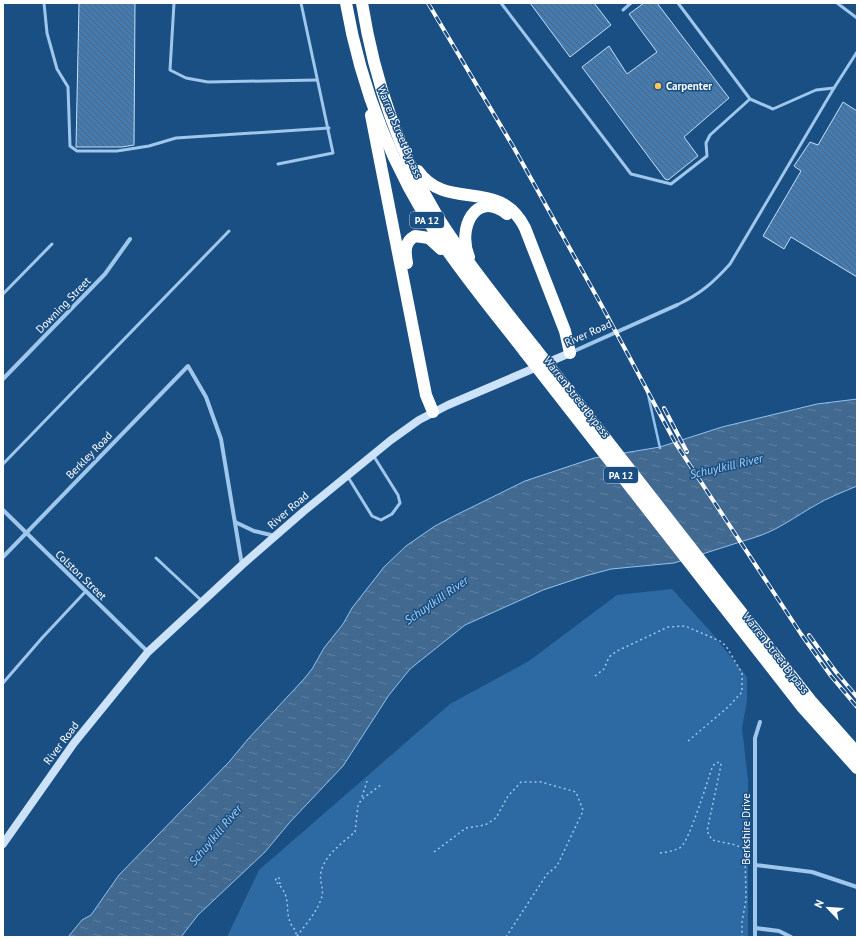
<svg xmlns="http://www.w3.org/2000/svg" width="860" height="940" font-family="'PT Sans',sans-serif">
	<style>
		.grass { fill: #2d69a2 }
		.water { fill: url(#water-ripples); stroke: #92c2ee }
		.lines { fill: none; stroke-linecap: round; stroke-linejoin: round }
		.stream { stroke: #92c2ee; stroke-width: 2.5 }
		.building { fill: url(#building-back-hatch); stroke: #c4dff8 }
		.path { stroke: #9fc6eb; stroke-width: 1.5; stroke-dasharray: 2 3; stroke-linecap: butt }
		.lane { stroke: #9fc6eb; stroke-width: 3 }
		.street { stroke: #9fc6eb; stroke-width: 4 }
		.secondary { stroke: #cbe2f8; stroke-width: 8 }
		.highway { stroke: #fff; stroke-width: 12 }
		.rail-casing { stroke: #fff; stroke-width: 4 }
		.rail { stroke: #1a4f84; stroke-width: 2.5; stroke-dasharray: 8; stroke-linecap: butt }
		.highway-bridge { stroke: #fff; stroke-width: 12 }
		.poi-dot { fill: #fec45a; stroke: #1a4f84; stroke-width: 1.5 }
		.labels { text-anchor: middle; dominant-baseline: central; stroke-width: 3; stroke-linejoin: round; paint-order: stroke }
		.shield { fill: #1a4f84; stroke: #bacada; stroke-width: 1 }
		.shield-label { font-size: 10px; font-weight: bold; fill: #fff }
		.poi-label { font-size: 11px; font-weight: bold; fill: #fff; stroke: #1a4f84; text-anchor: start }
		.street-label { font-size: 11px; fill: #fff; stroke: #1a4f84 }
		.water-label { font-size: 12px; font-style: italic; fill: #aad0f3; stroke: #1a4f84 }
	</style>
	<defs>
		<pattern id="water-ripples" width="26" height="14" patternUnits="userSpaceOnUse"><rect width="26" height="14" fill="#426990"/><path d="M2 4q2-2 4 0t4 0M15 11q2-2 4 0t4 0" fill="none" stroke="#5e80a1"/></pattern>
		<pattern id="building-back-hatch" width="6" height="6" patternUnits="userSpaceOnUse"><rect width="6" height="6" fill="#467baf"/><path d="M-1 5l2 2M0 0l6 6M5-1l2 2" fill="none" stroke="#49647e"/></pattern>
	</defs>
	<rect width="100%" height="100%" fill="#1a4f84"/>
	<path class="grass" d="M672,589L711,632L747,677V701L742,728L748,780V937H227L259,870L450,704L529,661L617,595Z"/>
	<path class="water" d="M857,399V486C843,492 827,498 814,506C795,517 779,529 759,536L674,563L611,569L585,576L543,590L465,625L410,669L389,695L343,766L290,822L265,852L198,915L181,937H68L82,920L91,915L119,875L229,762L248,739L304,679L312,669L324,648L343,624L352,608L384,567L406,546L435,526L456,515L525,481L594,458L660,447L722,427L817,404Z"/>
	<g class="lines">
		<path class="stream" d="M647,390L660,448"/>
	</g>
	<g class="building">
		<path d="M79,3H135L134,145L122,147H76Z"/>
		<path d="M530,3H594L611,25L570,57Z"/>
		<path d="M644,3H657L729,98L684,137L698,156L668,180L665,179L582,67L609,46L627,74L657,52L629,14Z"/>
		<path d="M843,102L857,111V277L791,237L784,249L763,236L801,171L794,166L810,142L818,145Z"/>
	</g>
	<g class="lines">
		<g class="path">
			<path d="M595,676L604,669L609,657L617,651L668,627L685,626L720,641L726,646L742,673V692L728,707L687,742"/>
			<path d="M362,797L367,781"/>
			<path d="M434,852L466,828L485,825L496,818L508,796L521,782H541L576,792L583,810L582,813L557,866L547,874L506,937"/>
			<path d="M660,853C667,852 675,851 681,847C690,839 707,782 712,768L715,763L720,762L721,765L707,831L712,840L736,845L745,850L746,900L742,922V937"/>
			<path d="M280,884L279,878L277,877L275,881C296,898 280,914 296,931V937"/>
			<path d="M297,936C306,924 318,911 322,896C324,888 319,881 321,872C325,855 342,843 355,832L358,806L361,800L382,784"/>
		</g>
		<g class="lane">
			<path d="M44,3L47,33L57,69L68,87L70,146L77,151H117L149,146L176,138L329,128"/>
			<path d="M174,3L170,70L186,78L208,82L317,80"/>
			<path d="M501,3L631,174L671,184L707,156L706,143L710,135L750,99"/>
			<path d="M678,3L750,99L773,109L816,90L834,88"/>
			<path d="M837,3L857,18"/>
			<path d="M623,10L631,3"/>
			<path d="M278,164L333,153L301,3"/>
			<path d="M3,294L52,244"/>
			<path d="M677,305C700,294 713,283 730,264L834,88L857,52"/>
			<path d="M3,464L229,231"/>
			<path d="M348,477L372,516L381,520L392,514L400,503L398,495L373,455"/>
			<path d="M156,558L203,602"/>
			<path d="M3,683L42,638L86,591"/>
		</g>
		<g class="street">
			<path d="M572,352L677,305"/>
			<path d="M3,379L105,274L130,239"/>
			<path d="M3,510L148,652"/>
			<path d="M235,522L254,531L275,536"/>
			<path d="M3,557L188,366L206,397L221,439L242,565"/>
			<path d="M755,865L812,872L857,887"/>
			<path d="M755,928L779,931L791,937"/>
			<path d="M755,937V738L760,722"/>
		</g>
		<path class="secondary" d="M3,844L74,743L148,652L242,565L304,511L391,440L419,420L448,405L570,353"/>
		<g class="highway">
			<path d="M346,3C361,89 394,171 442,243C468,281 497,316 525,352"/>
			<path d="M362,3C374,78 399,153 439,219C468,264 502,306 535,348"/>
			<path d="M371,115L426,395L433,412"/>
			<path d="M418,171C448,213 499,176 525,228L565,331L570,353"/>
			<path d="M469,257C457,229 475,189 507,214"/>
			<path d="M407,263C405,252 404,242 415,236L429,238L441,249"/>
			<path d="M726,593L811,701L857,753"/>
			<path d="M717,598L803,708L857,768"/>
		</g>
		<defs>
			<g id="rail">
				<path d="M428,3L514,148L603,308L676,444L801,634L831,676L857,707"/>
				<path d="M664,408L687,452"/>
				<path d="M809,635L836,672L857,697"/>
			</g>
		</defs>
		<use href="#rail" class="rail-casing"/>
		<use href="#rail" class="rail"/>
		<g class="highway-bridge">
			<path d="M535,348L726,593"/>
			<path d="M525,352L717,598"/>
		</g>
	</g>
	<circle class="poi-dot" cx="658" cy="86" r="4"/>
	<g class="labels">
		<g class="shield">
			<rect x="410" y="212" width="34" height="16" rx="3"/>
			<rect x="604" y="467" width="34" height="16" rx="3"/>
		</g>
		<g class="shield-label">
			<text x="427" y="220">PA 12</text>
			<text x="621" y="475">PA 12</text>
		</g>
		<g class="poi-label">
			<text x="666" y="86">Carpenter</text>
		</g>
		<g class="street-label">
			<text transform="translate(400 132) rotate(67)">Warren Street Bypass</text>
			<text transform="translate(63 305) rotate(-46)">Downing Street</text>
			<text transform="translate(588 333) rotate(-24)">River Road</text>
			<text transform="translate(577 397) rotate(52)">Warren Street Bypass</text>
			<text transform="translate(89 455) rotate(-46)">Berkley Road</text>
			<text transform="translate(288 510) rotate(-41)">River Road</text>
			<text transform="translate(81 575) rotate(44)">Colston Street</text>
			<text transform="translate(776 653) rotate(52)">Warren Street Bypass</text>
			<text transform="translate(61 743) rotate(-53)">River Road</text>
			<text transform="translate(746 829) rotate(-90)">Berkshire Drive</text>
		</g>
		<g class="water-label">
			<text transform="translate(726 466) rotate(-13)">Schuylkill River</text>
			<text transform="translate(436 600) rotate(-35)">Schuylkill River</text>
			<text transform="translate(215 835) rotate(-50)">Schuylkill River</text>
		</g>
	</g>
	<rect width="860" height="940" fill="none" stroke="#ffffff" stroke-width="8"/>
	<g transform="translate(828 908) rotate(295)" stroke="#1a4f84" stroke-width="3" paint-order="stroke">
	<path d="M0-3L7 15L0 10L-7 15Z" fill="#ffffff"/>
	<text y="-6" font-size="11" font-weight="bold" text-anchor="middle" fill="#ffffff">N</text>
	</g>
</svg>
